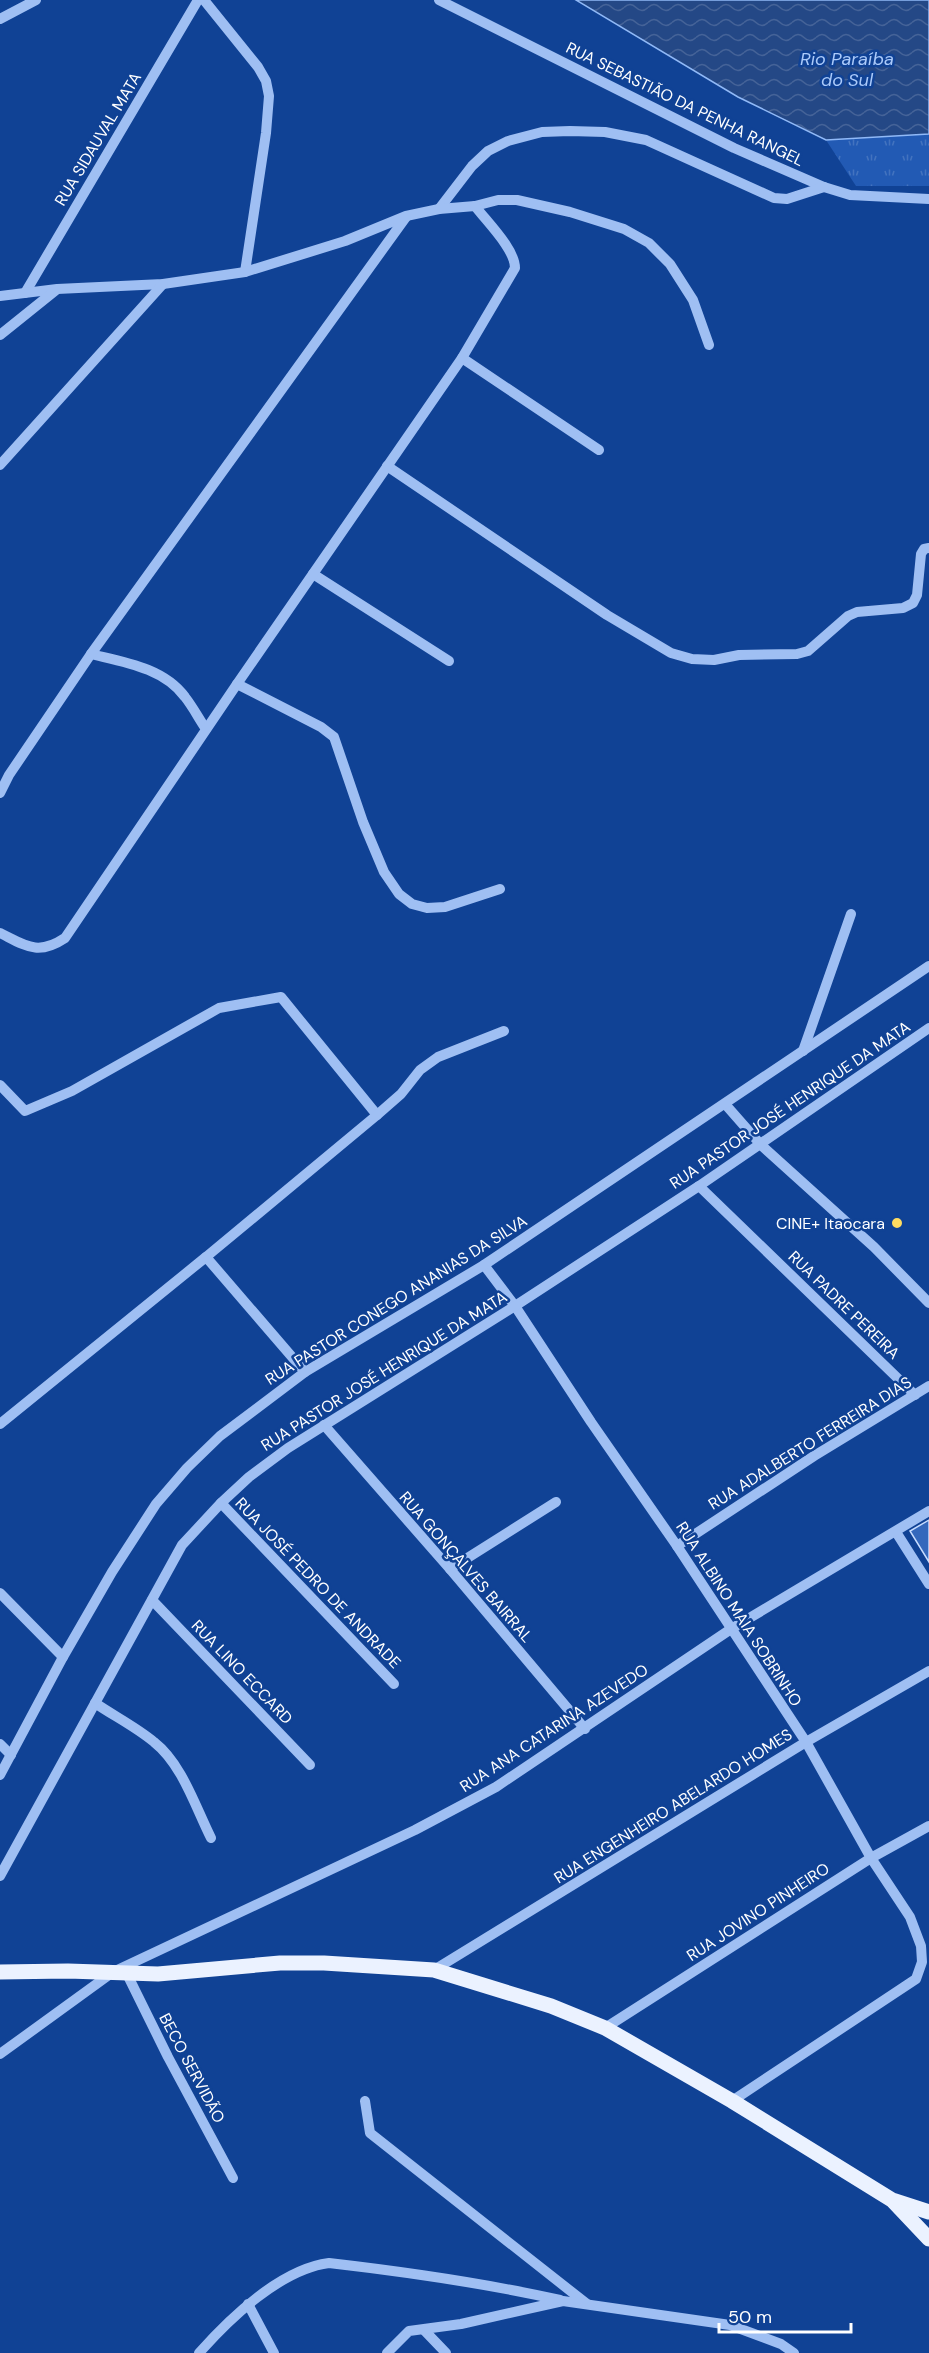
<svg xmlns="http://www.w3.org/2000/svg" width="929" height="2353" font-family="'DM Sans',sans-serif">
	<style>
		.park { fill: url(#park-tufts) }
		.water { fill: url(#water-waves); stroke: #90b9f7; stroke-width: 1.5 }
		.building { fill: #3468bc; stroke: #c7dcfe; stroke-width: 1.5 }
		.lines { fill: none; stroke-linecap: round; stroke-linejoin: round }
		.minor { stroke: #9fbff3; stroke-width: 10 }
		.major { stroke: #ebf2ff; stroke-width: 15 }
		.poi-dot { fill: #ffdc61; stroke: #104295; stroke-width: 2 }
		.labels { text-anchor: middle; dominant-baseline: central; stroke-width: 5; stroke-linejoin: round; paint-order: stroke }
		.street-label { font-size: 16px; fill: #fff; stroke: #104295 }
		.poi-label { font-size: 16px; fill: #fff; stroke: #104295; text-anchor: end }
		.water-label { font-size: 18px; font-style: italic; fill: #abcafa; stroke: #104295 }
	</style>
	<defs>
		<pattern id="park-tufts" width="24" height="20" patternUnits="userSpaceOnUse" patternTransform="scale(1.5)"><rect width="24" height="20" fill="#225ab4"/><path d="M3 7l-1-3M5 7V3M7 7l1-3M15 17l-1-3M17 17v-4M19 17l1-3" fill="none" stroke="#4373bf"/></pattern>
		<pattern id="water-waves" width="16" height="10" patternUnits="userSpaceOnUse" patternTransform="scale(1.5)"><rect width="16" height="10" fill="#244886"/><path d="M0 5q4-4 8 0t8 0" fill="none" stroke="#456398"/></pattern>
	</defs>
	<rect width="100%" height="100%" fill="#104295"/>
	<path class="park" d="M929,134V186H856L826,140Z"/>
	<path class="water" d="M576,0H929V134L826,140L738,97Z"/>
	<path class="building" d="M929,1520V1562L910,1531Z"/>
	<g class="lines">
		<g class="minor">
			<path d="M204,0L258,67L266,81L269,96L266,133L245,272"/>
			<path d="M439,0L734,148L824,187L850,195L929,199"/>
			<path d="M0,19L36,0"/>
			<path d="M439,209L472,166L488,151L508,141L542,132L570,131L605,132L646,140L774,198L787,199L824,187"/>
			<path d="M25,293L198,0"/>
			<path d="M0,296L57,289L163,284L245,272L345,241L406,216L439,209L475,206L498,200H517L570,212L624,229L649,243L670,264L693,300L709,345"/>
			<path d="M0,335L56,290"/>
			<path d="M462,358L599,450"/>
			<path d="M0,465L163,284"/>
			<path d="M387,466L607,615L671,653L692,659L714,660L739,655L797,654L808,651L848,616L857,612L903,608L913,603L917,595L921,554L924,549L929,548"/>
			<path d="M313,574L449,661"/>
			<path d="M91,654C124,662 164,668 185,697C193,707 199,719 206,729"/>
			<path d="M237,684L321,727L334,737L363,822L384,872L399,894L412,904L427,908L445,907L500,889"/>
			<path d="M0,793L9,775L91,654L406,217"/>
			<path d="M0,933C26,946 38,956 65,938L237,684L462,358L515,268C515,249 487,222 475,206"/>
			<path d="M803,1051L851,914"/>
			<path d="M0,1085L25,1111L72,1091L219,1008L281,997L377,1115"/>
			<path d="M725,1104L761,1145L874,1247L929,1303"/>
			<path d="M699,1186L915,1395"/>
			<path d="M206,1257L377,1115L401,1094L420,1070L438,1057L504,1031"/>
			<path d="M484,1265L515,1306L591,1422L677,1546L806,1742L871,1858L910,1917L921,1946L922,1962L916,1979L732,2101"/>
			<path d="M0,1424L206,1257L305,1372"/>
			<path d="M324,1425L450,1569L585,1729"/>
			<path d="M221,1503L394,1684"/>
			<path d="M896,1532L929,1584"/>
			<path d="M677,1546L814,1456L929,1386"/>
			<path d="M450,1569L556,1502"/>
			<path d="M0,1593L63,1657"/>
			<path d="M152,1600L310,1765"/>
			<path d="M95,1703C114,1716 136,1727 154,1742C182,1764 195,1806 211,1838"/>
			<path d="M0,1744L11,1755"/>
			<path d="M0,1775L63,1657L112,1572L156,1504L187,1468L220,1436L305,1372L484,1265L929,966"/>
			<path d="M0,1876L182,1545L221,1503L249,1477L288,1448L515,1306L699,1186L929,1028"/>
			<path d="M434,1970L806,1742L929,1671"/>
			<path d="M126,1972L168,2057L233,2178"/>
			<path d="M605,2028L871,1858L929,1826"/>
			<path d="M0,2054L113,1972L415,1830L496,1787L731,1629L929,1511"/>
			<path d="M365,2101L370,2133L587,2304"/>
			<path d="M248,2304L274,2353"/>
			<path d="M424,2330L446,2353"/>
			<path d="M199,2353C230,2318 281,2269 329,2263C407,2272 484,2283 560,2300"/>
			<path d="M387,2353L409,2331L461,2324L563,2301L730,2325L781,2344L794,2353"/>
		</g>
		<g class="major">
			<path d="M0,1972L68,1971L158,1974L280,1963H324L434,1970L551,2006L605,2028L732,2101L892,2200L929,2212"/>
			<path d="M894,2202L929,2239"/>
		</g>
	</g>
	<circle class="poi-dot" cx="897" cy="1223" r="6"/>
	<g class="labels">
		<g class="street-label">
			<text transform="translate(685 104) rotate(26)">RUA SEBASTIÃO DA PENHA RANGEL</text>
			<text transform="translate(98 139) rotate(-59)">RUA SIDAUVAL MATA</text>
			<text transform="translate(790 1105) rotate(-34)">RUA PASTOR JOSÉ HENRIQUE DA MATA</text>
			<text transform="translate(396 1300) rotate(-32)">RUA PASTOR CONEGO ANANIAS DA SILVA</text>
			<text transform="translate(844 1305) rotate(44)">RUA PADRE PEREIRA</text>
			<text transform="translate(384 1371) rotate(-32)">RUA PASTOR JOSÉ HENRIQUE DA MATA</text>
			<text transform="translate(810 1443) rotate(-32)">RUA ADALBERTO FERREIRA DIAS</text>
			<text transform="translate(466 1567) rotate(49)">RUA GONÇALVES BAIRRAL</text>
			<text transform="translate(318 1583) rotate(46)">RUA JOSÉ PEDRO DE ANDRADE</text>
			<text transform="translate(739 1614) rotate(57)">RUA ALBINO MAIA SOBRINHO</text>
			<text transform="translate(242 1672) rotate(46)">RUA LINO ECCARD</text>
			<text transform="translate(554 1728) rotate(-33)">RUA ANA CATARINA AZEVEDO</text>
			<text transform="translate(673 1806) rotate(-32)">RUA ENGENHEIRO ABELARDO HOMES</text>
			<text transform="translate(758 1912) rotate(-33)">RUA JOVINO PINHEIRO</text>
			<text transform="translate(192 2068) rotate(62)">BECO SERVIDÃO</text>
		</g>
		<g class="poi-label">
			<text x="885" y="1223">CINE+ Itaocara</text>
		</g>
		<g class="water-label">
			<text x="847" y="59">Rio Paraíba<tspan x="847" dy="21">do Sul</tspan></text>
		</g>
	</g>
	<path d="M719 2323v9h132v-9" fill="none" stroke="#ffffff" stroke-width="3"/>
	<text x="728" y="2323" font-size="18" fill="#ffffff" stroke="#104295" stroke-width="4.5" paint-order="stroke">50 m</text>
</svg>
